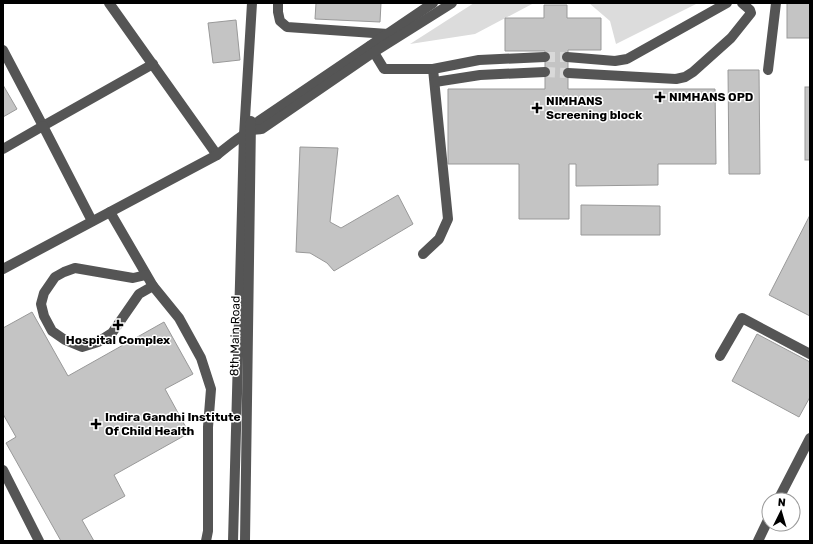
<svg xmlns="http://www.w3.org/2000/svg" width="813" height="544" font-family="Rubik,sans-serif">
	<style>
		.green { fill: #dcdcdc }
		.building { fill: #c4c4c4; stroke: #999 }
		.lines { fill: none; stroke-linecap: round; stroke-linejoin: round }
		.minor-tunnel { stroke: #d9d9d9; stroke-width: 10; stroke-dasharray: 10 5; stroke-linecap: butt }
		.minor { stroke: #555; stroke-width: 10 }
		.poi-dot { fill: #000; stroke: #fff; stroke-width: 1.5 }
		.labels { text-anchor: middle; dominant-baseline: central; stroke-width: 3; stroke-linejoin: round; paint-order: stroke }
		.poi-label { font-size: 12px; font-weight: bold; fill: #000; stroke: #fff; text-anchor: start }
		.street-label { font-size: 12px; fill: #000; stroke: #fff }
	</style>
	<rect width="100%" height="100%" fill="#fff"/>
	<g class="green">
		<path d="M474,3H534L475,34L410,44Z"/>
		<path d="M589,3H698L616,44L610,21Z"/>
	</g>
	<g class="building">
		<path d="M316,3H381L380,22L315,19Z"/>
		<rect x="787" y="3" width="23" height="35"/>
		<path d="M544,5H567V18H601V50H568V89H715L716,164H658V185L576,186V164H569V219H519V164H448V89H545V51H505V18H544Z"/>
		<path d="M236,20L240,60L213,63L208,23Z"/>
		<path d="M728,70H759L760,174H729Z"/>
		<path d="M3,85L17,109L3,117Z"/>
		<rect x="805" y="87" width="5" height="73"/>
		<path d="M300,147L338,148L330,222L341,228L398,195L413,224L334,271L327,263L310,253L296,252Z"/>
		<path d="M581,205L660,206V235H581Z"/>
		<path d="M810,215V316L769,295Z"/>
		<path d="M32,312L68,376L164,322L193,374L165,389L189,433L114,475L125,496L82,520L94,541H61L6,443L16,437L3,414V328Z"/>
		<path d="M757,334L810,362V397L799,417L732,381Z"/>
	</g>
	<g class="lines">
		<g class="minor-tunnel">
			<path d="M545,57H567"/>
			<path d="M545,72L568,73"/>
		</g>
		<g class="minor">
			<path d="M109,3L217,155"/>
			<path d="M278,3V12L280,21L287,27L388,34"/>
			<path d="M370,46L384,69H433L448,219L439,239L423,254"/>
			<path d="M3,50L43,126L153,64"/>
			<path d="M567,57L615,61L627,59L727,3"/>
			<path d="M433,69L479,60L545,57"/>
			<path d="M768,70L776,3"/>
			<path d="M568,73L676,79L685,77L693,72L731,38L751,13L750,10L742,3"/>
			<path d="M435,82L480,75L545,72"/>
			<path d="M254,129L255,124L259,121L433,3"/>
			<path d="M3,149L43,126L92,221"/>
			<path d="M110,212L153,286L179,318L201,358L211,389L208,427V531L206,541"/>
			<path d="M3,269L217,155C226,148 243,133 253,130C256,129 258,130 262,129L374,52L452,3"/>
			<path d="M146,275L133,278L75,268L64,272L55,277L44,293L41,304L44,316L52,331L65,340L82,347L98,342L112,333L139,294L153,286"/>
			<path d="M720,356L742,318L810,354"/>
			<path d="M3,470L39,541"/>
			<path d="M778,500L810,438"/>
			<path d="M233,541L244,135L252,3"/>
			<path d="M245,541L251,121"/>
			<path d="M758,541L769,518"/>
		</g>
	</g>
	<g class="poi-dot">
		<path d="M658 91h4v4h4v4h-4v4h-4v-4h-4v-4h4z"/>
		<path d="M535 102h4v4h4v4h-4v4h-4v-4h-4v-4h4z"/>
		<path d="M116 319h4v4h4v4h-4v4h-4v-4h-4v-4h4z"/>
		<path d="M94 418h4v4h4v4h-4v4h-4v-4h-4v-4h4z"/>
	</g>
	<g class="labels">
		<g class="poi-label">
			<text x="669" y="97">NIMHANS OPD</text>
			<text x="546" y="101">NIMHANS<tspan x="546" dy="14">Screening block</tspan></text>
			<text x="118" y="340" text-anchor="middle">Hospital Complex</text>
			<text x="105" y="417">Indira Gandhi Institute<tspan x="105" dy="14">Of Child Health</tspan></text>
		</g>
		<g class="street-label">
			<text transform="translate(235 336) rotate(-89)">8th Main Road</text>
		</g>
	</g>
	<rect width="813" height="544" fill="none" stroke="#000000" stroke-width="8"/>
	<g transform="translate(781 512) rotate(5)"><circle r="19" fill="#ffffff" stroke="#999999"/>
	<path d="M0-3L7 15L0 10L-7 15Z" fill="#000000"/>
	<text y="-6" font-size="11" font-weight="bold" text-anchor="middle" fill="#000000">N</text>
	</g>
</svg>
